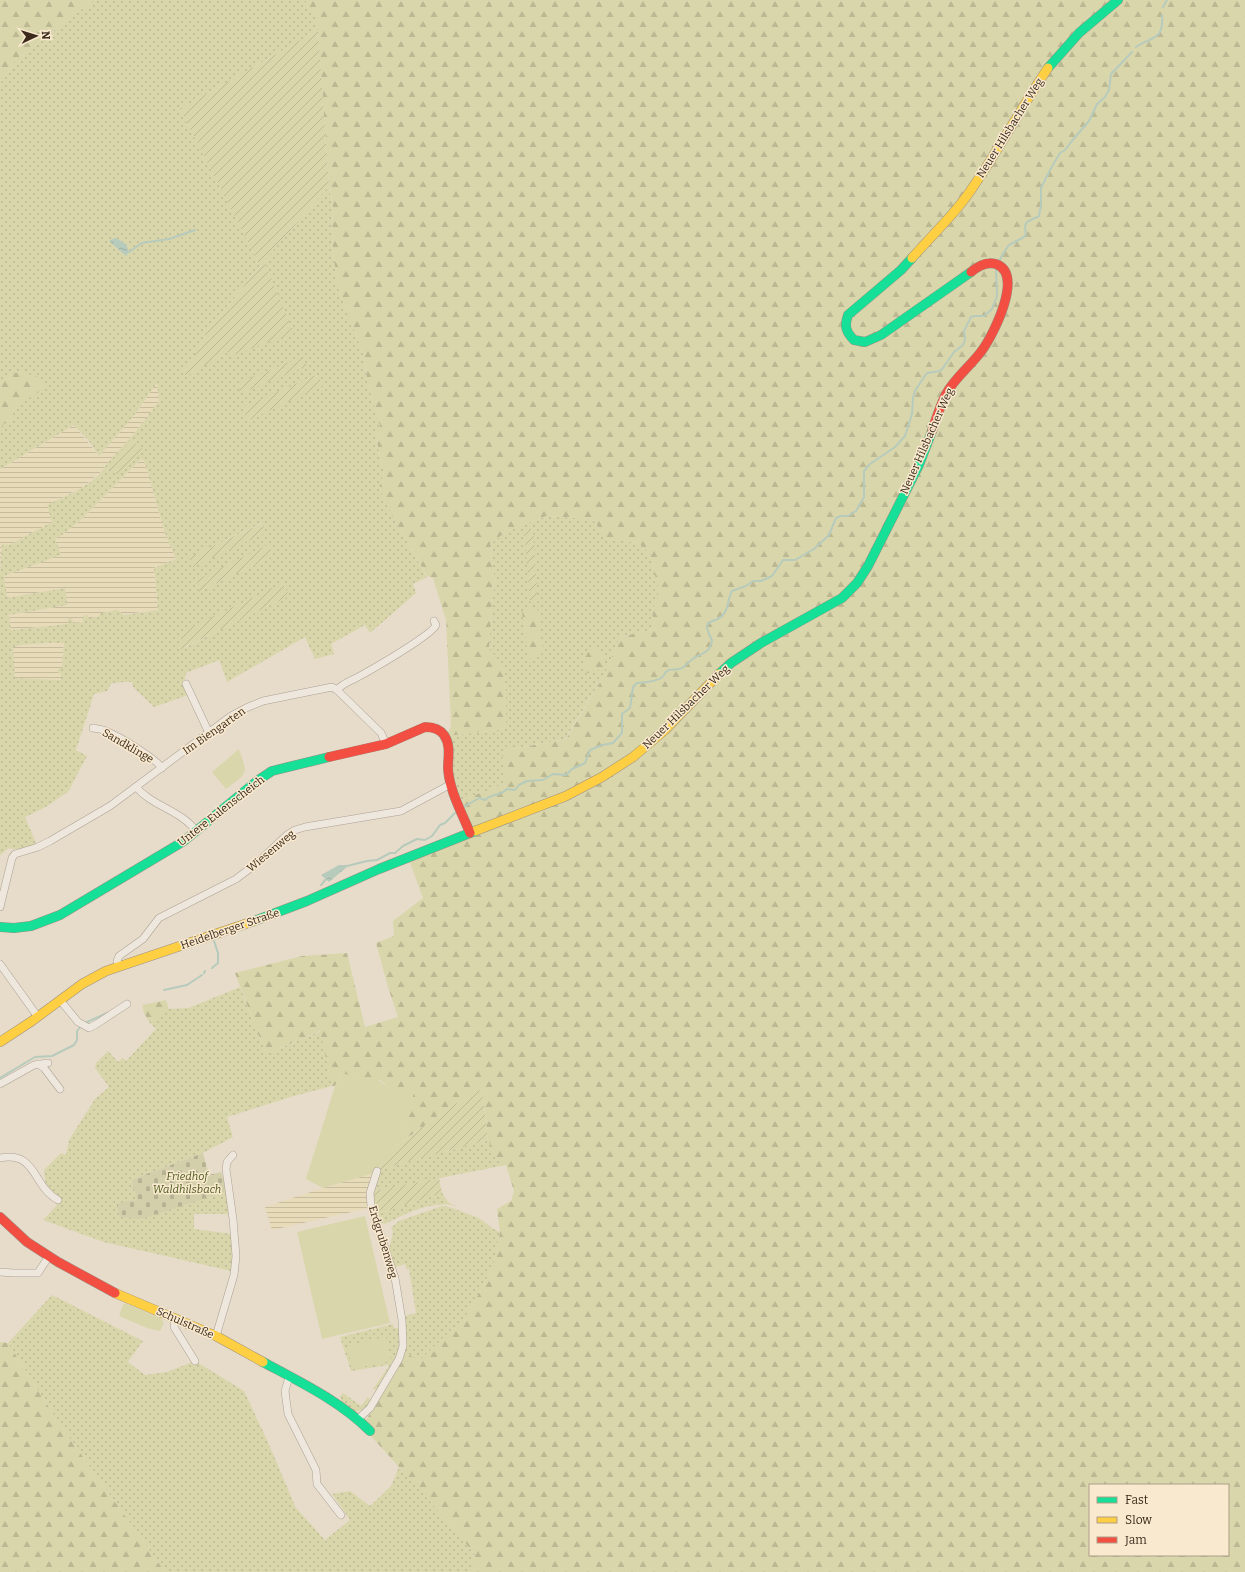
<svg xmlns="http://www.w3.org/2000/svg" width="1245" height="1572" font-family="Bitter,serif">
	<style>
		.farmland { fill: url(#farmland-rules) }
		.grass { fill: url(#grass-dots); fill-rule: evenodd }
		.forest { fill: url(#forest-firs); fill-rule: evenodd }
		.cemetery { fill: url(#cemetery-stones) }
		.park { fill: #d9d6ab }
		.garden { fill: url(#garden-furrows) }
		.water { fill: url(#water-ripples) }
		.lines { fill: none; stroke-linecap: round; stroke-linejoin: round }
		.stream { stroke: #b7cbbd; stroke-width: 2 }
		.street-casing { stroke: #aca194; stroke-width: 8 }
		.fast-casing { stroke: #9b9084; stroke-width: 10 }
		.slow-casing { stroke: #9b9084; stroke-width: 10 }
		.jam-casing { stroke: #9b9084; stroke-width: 10 }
		.street { stroke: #eee7dd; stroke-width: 7 }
		.fast { stroke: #16e098; stroke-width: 9 }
		.slow { stroke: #ffcf43; stroke-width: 9 }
		.jam { stroke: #f24e42; stroke-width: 9 }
		.labels { text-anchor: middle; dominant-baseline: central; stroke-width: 3; stroke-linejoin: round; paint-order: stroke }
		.street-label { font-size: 11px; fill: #3b291b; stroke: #f9eacf }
		.park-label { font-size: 11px; font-style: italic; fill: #4e5a1f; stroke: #f9eacf }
	</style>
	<defs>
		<pattern id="farmland-rules" width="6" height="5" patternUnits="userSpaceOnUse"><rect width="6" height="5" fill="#e8dbb9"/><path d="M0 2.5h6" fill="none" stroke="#c8bc9e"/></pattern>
		<pattern id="grass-dots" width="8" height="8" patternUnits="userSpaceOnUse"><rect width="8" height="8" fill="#d9d6ab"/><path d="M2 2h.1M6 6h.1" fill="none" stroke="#bbb893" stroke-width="1.8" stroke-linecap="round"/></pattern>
		<pattern id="forest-firs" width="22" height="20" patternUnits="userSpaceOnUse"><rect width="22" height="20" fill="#d9d6ab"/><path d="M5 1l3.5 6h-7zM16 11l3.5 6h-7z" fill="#bbb893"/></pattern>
		<pattern id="cemetery-stones" width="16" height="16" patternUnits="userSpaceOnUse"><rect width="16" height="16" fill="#d3cfab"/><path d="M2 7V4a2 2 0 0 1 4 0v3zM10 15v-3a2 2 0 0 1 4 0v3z" fill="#b6b293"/></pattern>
		<pattern id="garden-furrows" width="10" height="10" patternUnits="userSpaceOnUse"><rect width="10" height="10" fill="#d9d6ab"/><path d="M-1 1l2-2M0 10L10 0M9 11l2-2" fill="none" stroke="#bbb893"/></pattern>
		<pattern id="water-ripples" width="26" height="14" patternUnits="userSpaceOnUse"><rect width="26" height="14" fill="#b7cbbd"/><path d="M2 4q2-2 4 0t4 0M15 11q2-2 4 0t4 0" fill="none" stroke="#9eaea2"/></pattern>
	</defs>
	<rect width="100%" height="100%" fill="#e7dcca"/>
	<g class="farmland">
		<path d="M157,383L159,401L136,431L106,465L103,470L83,487L48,505L53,522L9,545L2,544L0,573V469L74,425L99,456L132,418Z"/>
		<path d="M140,460H142L145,463L165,533L176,559L154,568L158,610L91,618L87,615L82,616L83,622L73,623L72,618H68L69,624L11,630L9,615L67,605L65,588L6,598L3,576L60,555L58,546L54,540L81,520Z"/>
		<path d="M64,643L62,669H58L61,674V680L15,678L13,647L21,645Z"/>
		<path d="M374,1173L369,1208L272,1230L265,1207L323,1188Z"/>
	</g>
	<g class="grass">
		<path d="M96,0H306L307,6L314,13L318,30L180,109L260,266L206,333L193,359L183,372L187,375L228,352L264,261L329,186L333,208L332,235L334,260L339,291L363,353L368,384L380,426L376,438L384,474L379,488L393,517L427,577L413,584L416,593L370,633L365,625L331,644L334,654L315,659L305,637L227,682L219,660L186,673L184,684L188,695L154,707L133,687L132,682C128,682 113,682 111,684C109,686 109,689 107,691L94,694L76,750L87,756L68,792L44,808L25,817L36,843C26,850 21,851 9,848L0,855V574L2,544L9,545L52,522L47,505C66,496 96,484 106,465L136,431L159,401L157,383L132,418L99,456L89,441L74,425L0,469V427L11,419L14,408L15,373L0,383V84L15,61L73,15ZM140,460H143L145,463L165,533L176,559L154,568L158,610L124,615L118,610L101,613L98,617L91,618L87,615L82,616L83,622L73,623L72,618H68V624L11,630L9,615L67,605L65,588L7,598L4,576L61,555L58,546L55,540L81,520ZM262,523H263L193,567L190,557ZM268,545L273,556L199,592ZM283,583L288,596L182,649ZM48,643H64L62,668L58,669V673L61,674V680L15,678L13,647L21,645Z"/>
		<path d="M546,516L593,519L606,539L640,543L650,554L660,591L652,611L654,629L620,637L605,674L565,739L502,751L505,784L462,800L451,784L447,736L506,729L505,668L489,649L491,611L495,583L490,544L507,531Z"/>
		<path d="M240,987L266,1054L321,1031L332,1086L294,1096L227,1117L233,1137L203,1153L133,1179L132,1182L137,1201L131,1200L117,1205L227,1191L230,1214H194V1229L232,1234L233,1261L231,1271L104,1242L43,1220L57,1205L49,1190L46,1187L44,1170L61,1153L66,1155L69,1140L95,1099L109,1087L95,1068L96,1063L108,1051L118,1062L123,1058L126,1061L156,1029L149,1022L169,1009L189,1008Z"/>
		<path d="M488,1140L501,1166L373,1191L379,1170Z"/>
		<path d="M442,1193L448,1202L456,1206C432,1200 407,1213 385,1224L378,1221L375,1215Z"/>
		<path d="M442,1206C453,1207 465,1213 476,1217C485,1220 490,1229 500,1232L494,1262L483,1287L465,1317L419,1361L405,1352L406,1326L405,1316L416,1313L409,1269L407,1270L405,1264L395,1267L389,1249L393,1232L391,1228L399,1221Z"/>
		<path d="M52,1295L143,1341L128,1362L145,1375L167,1372L195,1361L244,1391L267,1440L296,1508L325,1540L350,1520L332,1494L350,1491L370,1506L391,1486L399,1467L447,1520L475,1555L469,1572H165L61,1426L8,1343Z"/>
		<path d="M393,1324L394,1328H400C404,1353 389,1370 377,1390L373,1389L389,1366L388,1365L351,1371L340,1337Z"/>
		<path d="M343,1393L361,1406L368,1397L371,1401L368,1407L356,1412L342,1402L340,1397Z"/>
	</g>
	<g class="forest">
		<path d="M0,0H96L73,15L15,61L0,84Z"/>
		<path d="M306,0H1245V1572H469L475,1555L447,1520L370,1435L366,1420L392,1378L405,1352L419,1361L465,1317L483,1287L494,1262L500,1232L497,1209L511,1201L514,1191L506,1165L501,1166L488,1140L482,1089L450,1107L403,1141L414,1091L390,1089L380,1080H364L340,1074L335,1086H332L320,1031L266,1054L235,973L302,956L347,953L365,1027L398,1017L388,987L376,943L394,936L393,921L423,898L407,854L466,831L462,800L504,784L502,751L566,739L605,674L620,637L654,629L652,611L659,591L650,554L639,543L606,539L593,519L546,516L507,531L490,544L495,583L491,611L489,649L505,667L506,729L447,736L451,725L446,620L433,578L427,576L393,517L379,488L384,474L376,437L380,426L368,384L363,353L339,291L334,260L332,235L333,208L329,186L318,30L314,13L307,6ZM1090,1485H1228V1555H1090Z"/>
		<path d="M23,372L37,377L45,388L14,408L11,419L0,427V383L15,373Z"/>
		<path d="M534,608L540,611V632L543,650L540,657L528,659L522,611Z"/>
		<path d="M594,647C612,656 604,674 587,673L582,669C583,661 587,651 594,647Z"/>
		<path d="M166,1000L169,1009L149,1022L144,1013L142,1005Z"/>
		<path d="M0,1342L8,1343L61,1426L165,1572H0Z"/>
	</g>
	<path class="cemetery" d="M203,1153L209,1175L221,1172L227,1191L142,1219L120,1217L117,1204L131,1200L137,1201L132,1182L133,1179Z"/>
	<g class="park">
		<path d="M239,749C248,776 248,772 226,789L212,772Z"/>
		<path d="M341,1073C356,1076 356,1083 373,1076L390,1089L397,1088L414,1091L403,1141L395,1147L388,1160L383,1159L380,1167L374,1173L323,1188L306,1179L335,1086Z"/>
		<path d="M365,1216L390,1323L322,1339L297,1232Z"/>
		<path d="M124,1303L162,1319L164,1323L160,1331L147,1328L121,1317L119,1315Z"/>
		<path d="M386,1337L391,1361L352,1369L347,1345Z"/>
	</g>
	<g class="garden">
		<path d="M318,30L329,186L264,261L294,333L234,355L228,352L187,376L182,372L193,359L206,333L260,266L180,109Z"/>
		<path d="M301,357L307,366L240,394L238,383Z"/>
		<path d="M316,375L324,385L247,421L243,407Z"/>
		<path d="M130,440L142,449L118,475L108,466Z"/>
		<path d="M263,523L265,533L193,567L189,557Z"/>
		<path d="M524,530H533L538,602H530Z"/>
		<path d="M268,545L273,556L199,592L196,580Z"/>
		<path d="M283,583L289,596L181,649V632Z"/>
		<path d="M482,1089L488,1140L379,1170L383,1159H388L395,1147L450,1107Z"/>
		<path d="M439,1178L442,1193L375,1215L373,1191Z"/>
	</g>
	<g class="water">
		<path d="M116,238L126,244L129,252L126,256L110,242V240Z"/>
		<path d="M339,865H346L347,867L329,882L321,875Z"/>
	</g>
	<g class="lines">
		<g class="stream">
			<path d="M1163,7L1167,0"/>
			<path d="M1136,47C1153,36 1164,40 1162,15"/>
			<path d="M129,252L142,243L169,239L195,230"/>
			<path d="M999,261L1004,252L1009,245L1024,237L1026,234L1025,226L1027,222L1039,216L1041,205V188L1050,170L1060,153L1065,150L1071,142L1089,121L1097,104L1105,97L1109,90L1111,74L1132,52"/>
			<path d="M464,807L479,798L485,800C493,792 498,798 507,789L515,790L519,785L527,781L543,780L553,774L566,775L572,769L585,763L590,750L602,745L613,743L622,733V714L630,708L633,687L637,683C643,683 656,681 661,678C664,677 664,673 667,671C670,668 677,671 682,668C686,666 689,661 694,658C703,653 711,652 712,640C698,614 717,627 725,612C729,606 728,597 732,591L746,586L753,581H761L772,576L783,560H795L814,549L829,535L836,518L841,516H848L856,511L864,497V471L870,464L895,447L905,436L912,414L913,398L915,391L924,377L927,373L940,371L943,368L954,352L963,345L965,340L964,331L971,317L974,316H984L992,309L997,296L996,269"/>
			<path d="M347,866L367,861L377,860L390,853H395L403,846L417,839L425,840L432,836L440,825L445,823L455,813"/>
			<path d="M321,885L326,879"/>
			<path d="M212,968L218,963V953L214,941"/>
			<path d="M204,973L205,971"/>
			<path d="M164,990L187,985L202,975"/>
			<path d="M85,1023L107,1013"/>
			<path d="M0,1078L35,1057L52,1056L74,1045L77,1040V1031L81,1026"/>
		</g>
		<defs>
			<g id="street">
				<path d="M186,684L209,733"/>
				<path d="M337,690C343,683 351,681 358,677C371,670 432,635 436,625L434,621"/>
				<path d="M93,728C98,729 103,729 108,732C120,737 155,758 162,768"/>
				<path d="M136,787C152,806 182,811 196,831"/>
				<path d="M0,907L12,858L15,854L38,847L50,841L110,806L231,716L246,708L263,701L332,687L337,690L381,733L386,744"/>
				<path d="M0,964L38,1017"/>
				<path d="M119,966L117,961L119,956L143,939L159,918L236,879L256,864L287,835L295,830L305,827L401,811L451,784"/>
				<path d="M60,1000L78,1022L89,1028L95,1025L127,1004"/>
				<path d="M38,1064L44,1068L60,1089"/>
				<path d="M0,1084L34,1065L48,1063"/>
				<path d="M0,1158C37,1151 32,1186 58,1200"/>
				<path d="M0,1272L13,1273H38L49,1256"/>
				<path d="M175,1319L174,1327L195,1361"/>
				<path d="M216,1336L234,1275L236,1256L233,1219L226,1169L227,1162L233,1155"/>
				<path d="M289,1377L285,1391L288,1414L316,1470L317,1484L341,1515"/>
				<path d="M358,1419L370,1408L399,1359L403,1346L402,1320L395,1278L371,1206L370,1193L377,1171"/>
			</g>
			<g id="fast">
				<path d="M1048,68L1079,33L1118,0"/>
				<path d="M912,258L901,270L848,315C844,326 846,332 854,340L865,342L881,335L971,272"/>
				<path d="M719,674L731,663L761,643L842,598L857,583L868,566L919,465L932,431"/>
				<path d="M254,921L307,901L379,869L475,831"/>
				<path d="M0,927L14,928L31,926L60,915L184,841L257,781L272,771L329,757"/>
				<path d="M263,1362C300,1382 340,1401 370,1431"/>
			</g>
			<g id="slow">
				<path d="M912,258C933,234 958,211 975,184C1001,146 1022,106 1048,68"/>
				<path d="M475,831L566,796L602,777L633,757L665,730L719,674"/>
				<path d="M0,1042L32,1021L82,984L106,971L254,921"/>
				<path d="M115,1293L216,1336L263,1362"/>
			</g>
			<g id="jam">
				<path d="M932,431C936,419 940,406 946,394C955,377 972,365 983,349C994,333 1024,274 996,264C986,261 978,266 971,272"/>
				<path d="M329,757L386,744L425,727C432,727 439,728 444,735C451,745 448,757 448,768C449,790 462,813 470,833"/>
				<path d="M0,1217L27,1242L58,1262L115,1293"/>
			</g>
		</defs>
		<use href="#street" class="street-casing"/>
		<use href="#fast" class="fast-casing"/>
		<use href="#slow" class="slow-casing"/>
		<use href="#jam" class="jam-casing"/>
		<use href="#street" class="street"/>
		<use href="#fast" class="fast"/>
		<use href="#slow" class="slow"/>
		<use href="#jam" class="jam"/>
	</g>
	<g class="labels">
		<g class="street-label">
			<text transform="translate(1010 128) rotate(-58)">Neuer Hilsbacher Weg</text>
			<text transform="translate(927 441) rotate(-66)">Neuer Hilsbacher Weg</text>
			<text transform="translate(686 707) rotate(-44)">Neuer Hilsbacher Weg</text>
			<text transform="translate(214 731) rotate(-35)">Im Biengarten</text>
			<text transform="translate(128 746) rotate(30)">Sandklinge</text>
			<text transform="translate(221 811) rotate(-38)">Untere Eulenscheich</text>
			<text transform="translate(271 851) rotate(-40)">Wiesenweg</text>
			<text transform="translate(230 929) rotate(-19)">Heidelberger Straße</text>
			<text transform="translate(383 1242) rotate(73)">Erdgrubenweg</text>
			<text transform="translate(185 1323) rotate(24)">Schulstraße</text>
		</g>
		<g class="park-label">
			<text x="187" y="1176">Friedhof<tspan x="187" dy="13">Waldhilsbach</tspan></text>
		</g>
	</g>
	<rect x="1089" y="1484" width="140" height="72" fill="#f9eacf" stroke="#ad9d87"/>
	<rect x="1097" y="1497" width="20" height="6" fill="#16e098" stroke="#ad9d87"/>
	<text x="1125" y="1504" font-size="12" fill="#3b291b">Fast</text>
	<rect x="1097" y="1517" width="20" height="6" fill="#ffcf43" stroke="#ad9d87"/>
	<text x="1125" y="1524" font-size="12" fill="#3b291b">Slow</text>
	<rect x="1097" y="1537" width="20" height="6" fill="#f24e42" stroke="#ad9d87"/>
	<text x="1125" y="1544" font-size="12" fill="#3b291b">Jam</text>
	<g transform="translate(36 36) rotate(86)" stroke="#f9eacf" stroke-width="3" paint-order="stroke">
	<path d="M0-3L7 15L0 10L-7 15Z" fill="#3b291b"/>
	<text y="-6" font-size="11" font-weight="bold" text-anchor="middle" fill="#3b291b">N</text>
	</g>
</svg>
